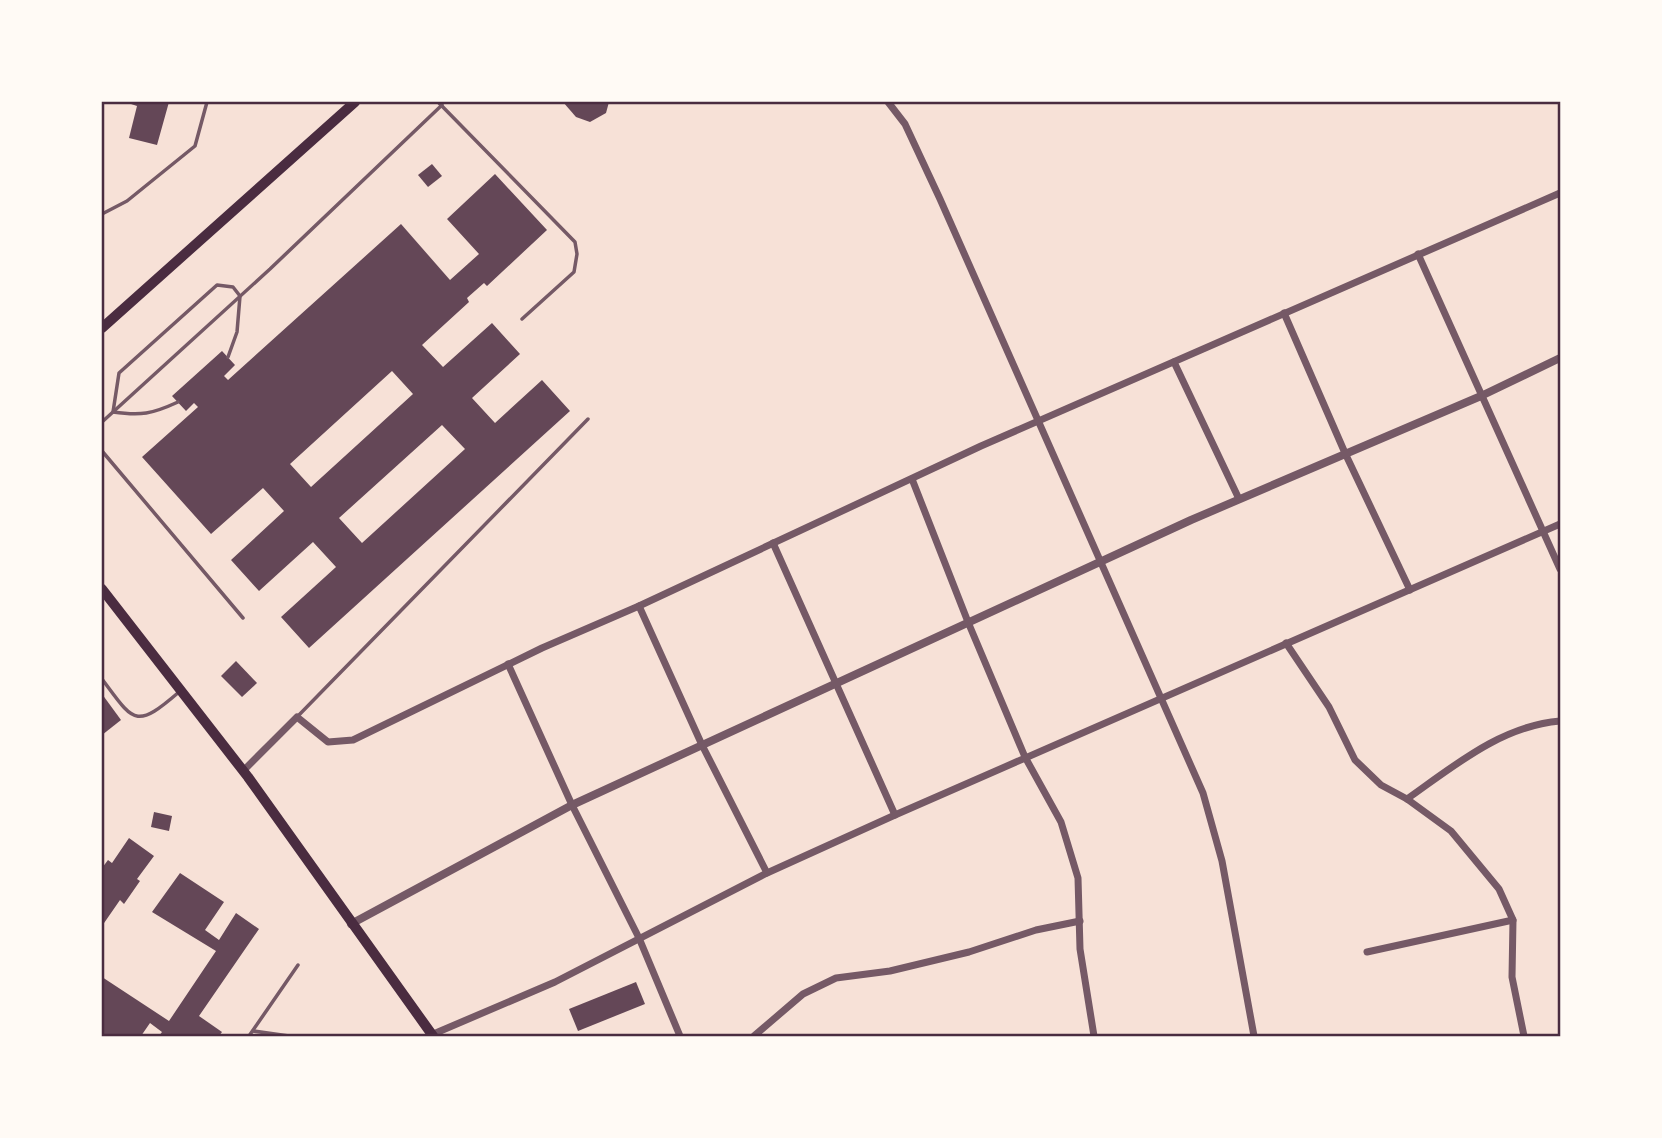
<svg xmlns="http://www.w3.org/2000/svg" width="1662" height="1138" font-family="Overpass,sans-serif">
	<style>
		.building { fill: #644757; fill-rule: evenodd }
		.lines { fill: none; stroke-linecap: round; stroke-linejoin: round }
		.service { stroke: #755966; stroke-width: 3.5 }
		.minor { stroke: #755966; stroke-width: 7 }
		.tertiary { stroke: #755966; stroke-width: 8 }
		.secondary { stroke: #4a2c40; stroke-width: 10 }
		.primary { stroke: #4a2c40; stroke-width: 10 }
		.neatline { fill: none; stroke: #4a2c40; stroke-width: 2.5 }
	</style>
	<rect width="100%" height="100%" fill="#f7e1d7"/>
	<g class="building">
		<path d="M125,102H169L157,145L129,138L137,106Z"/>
		<path d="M563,102H609L606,113L590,122L576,117Z"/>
		<path d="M432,164L442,176L428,187L418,175Z"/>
		<path d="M495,174L547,230L487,286L484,283L467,298L469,302L422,345L443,367L492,323L520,354L472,398L495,423L542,380L570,411L309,648L281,617L336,567L313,542L259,591L231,560L284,511L263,488L211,534L142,457L198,407L194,403L186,411L172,396L222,351L235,365L224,376L228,380L401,224L450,280L479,254L447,219ZM392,371L413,394L311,487L290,464ZM442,425L465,449L362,543L339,518Z"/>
		<path d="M236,661L257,683L242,697L221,676Z"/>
		<path d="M102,694L121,720L102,735Z"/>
		<path d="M154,812L172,816L169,831L151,827Z"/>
		<path d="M129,838L154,856L137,879L140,881L124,904L120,900L102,926V906L104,902L102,901V868L108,860L112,863Z"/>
		<path d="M180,873L224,902L205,930L219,940L236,913L259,929L199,1016L222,1032L219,1036H159L162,1032L150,1023L141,1036H102V977L169,1021L216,951L152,912Z"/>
		<path d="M636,982L645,1004L578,1031L569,1009Z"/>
	</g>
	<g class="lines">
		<g class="service">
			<path d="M438,102L575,242L577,254L574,272L522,319"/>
			<path d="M102,214L127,201L195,146L207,102"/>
			<path d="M178,402C152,414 141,416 113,412L119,373L217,285L233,287L240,296L237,332L228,357"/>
			<path d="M102,422L270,269L442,105"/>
			<path d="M102,451L243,618"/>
			<path d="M102,679C134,722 135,730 179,692"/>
			<path d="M297,717L588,419"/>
			<path d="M253,1031L289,1036"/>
			<path d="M249,1036L298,965"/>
		</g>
		<g class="minor">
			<path d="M888,102L905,124L940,199L1203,793L1222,861L1254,1036"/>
			<path d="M1418,254L1560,569"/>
			<path d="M1284,313L1345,453L1410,590"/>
			<path d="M1174,362L1239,499"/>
			<path d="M912,479L968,622L1025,757L1061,822L1078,878L1080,949L1094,1036"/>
			<path d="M773,543L895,815"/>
			<path d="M639,606L702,745L767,873"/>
			<path d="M1286,643L1329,707L1355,760L1381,785L1407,799L1451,831L1499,889L1513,920L1512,977L1524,1036"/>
			<path d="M508,664L572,805L639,938L680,1036"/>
			<path d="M243,771L297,717L328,742L353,740L542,648L639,606L981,446L1560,193"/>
			<path d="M1407,799C1454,766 1501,726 1560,721"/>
			<path d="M1367,952L1513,920"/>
			<path d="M431,1035L555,982L767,873L895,815L1560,524"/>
			<path d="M754,1036L803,994L836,978L890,971L969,952L1036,930L1080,921"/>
		</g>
		<path class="tertiary" d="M351,924L572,805L1191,520L1481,396L1560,358"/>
		<path class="secondary" d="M102,589L248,777L433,1036"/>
		<path class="primary" d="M102,328L355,102"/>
	</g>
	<rect width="1662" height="1138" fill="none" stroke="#fffaf5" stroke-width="206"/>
	<rect x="103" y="103" width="1456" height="932" class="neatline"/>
</svg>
